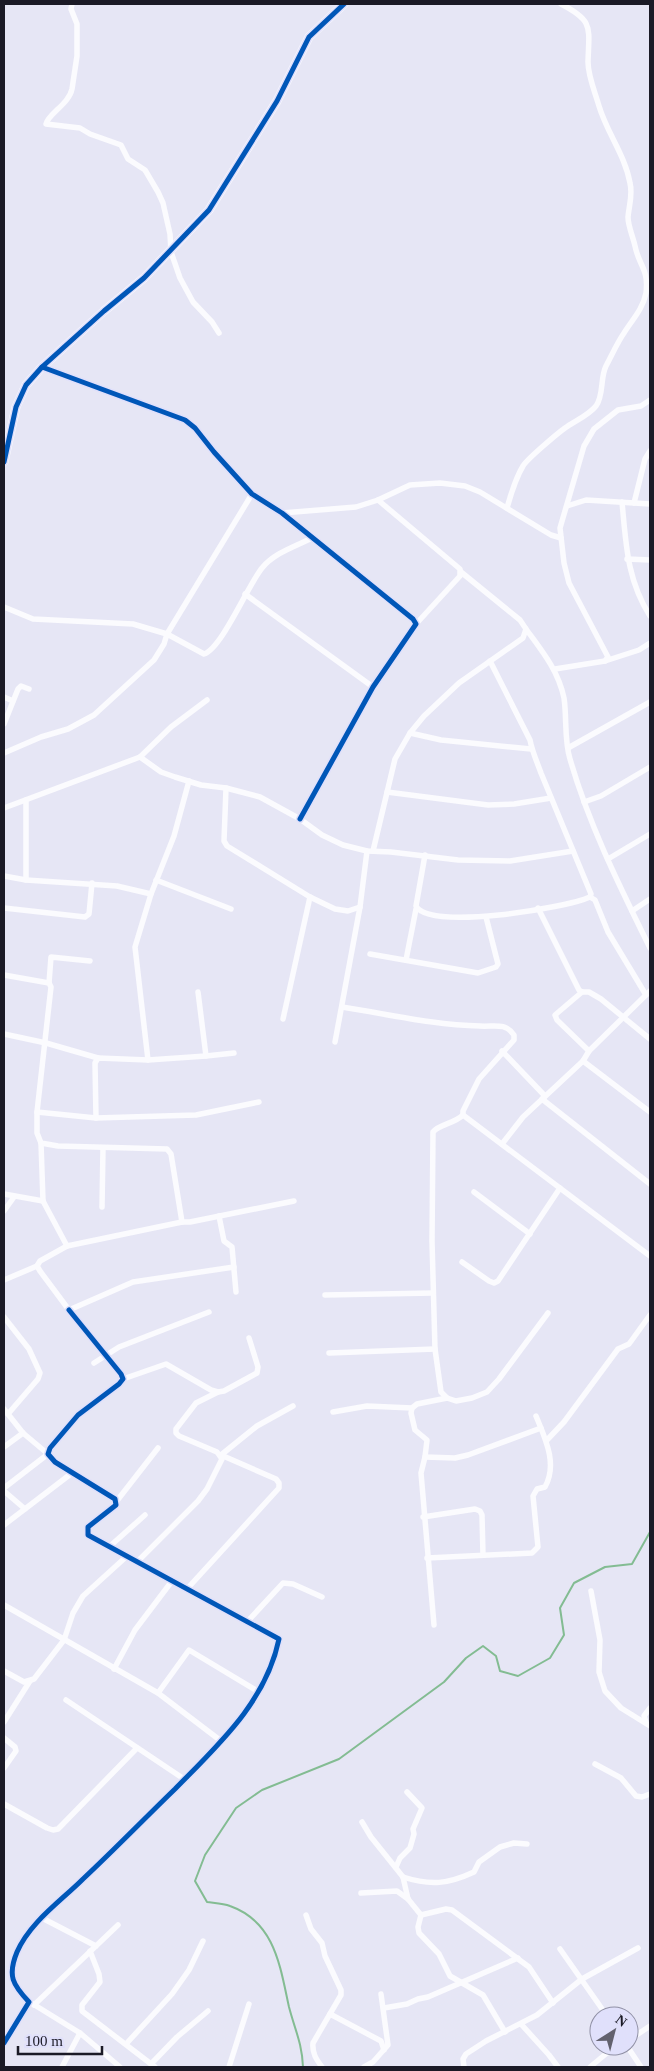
<svg xmlns="http://www.w3.org/2000/svg" width="654" height="2071" font-family="'Times New Roman',serif">
	<style>
		.lines { fill: none; stroke-linecap: round; stroke-linejoin: round }
		.stream { stroke: #83bc92; stroke-width: 2 }
		.street { stroke: #fbfbfe; stroke-width: 5.5 }
		.secondary { stroke: #fbfbfe; stroke-width: 9 }
		.cycleway-casing { stroke: #e0e0fb; stroke-width: 8 }
		.cycleway { stroke: #0057b8; stroke-width: 5 }
	</style>
	<rect width="100%" height="100%" fill="#e6e6f5"/>
	<g class="lines">
		<path class="stream" d="M303,2067C302,2043 295,2030 289,2007C280,1966 275,1922 230,1906C223,1903 214,1903 207,1902L195,1881L205,1855L236,1808L262,1790L339,1759L444,1682L466,1658L483,1646L496,1656L500,1671L518,1676L550,1658L564,1635L560,1608L574,1583L605,1567L632,1564L650,1532"/>
		<g class="street">
			<path d="M72,4L71,9L77,24V56L72,89C69,104 48,114 46,124L80,128L90,134L121,145L128,159L145,170L158,192L163,203L170,234L171,252L180,278L193,302L212,322L219,333"/>
			<path d="M42,367L185,420L195,428L214,452L252,494L282,513L413,619L416,624L373,687L300,819"/>
			<path d="M378,500L460,569V576L416,624"/>
			<path d="M622,502C626,544 627,580 650,616"/>
			<path d="M634,503L645,459L650,451"/>
			<path d="M567,506L586,500L650,504"/>
			<path d="M507,508C511,494 515,479 523,466C527,459 558,433 565,428C575,421 589,415 596,406C604,395 600,378 606,366C612,355 617,343 624,333C632,320 643,309 646,293C649,269 639,266 635,246C633,237 628,226 628,217C629,205 633,195 630,183C625,155 607,133 599,106C595,92 588,76 588,62C589,27 594,21 561,4"/>
			<path d="M282,513L356,507L378,500L410,485L440,483L465,486L480,492L551,535L561,538"/>
			<path d="M627,559L650,560"/>
			<path d="M245,594L373,687"/>
			<path d="M4,607L33,619L133,624L167,634L252,494"/>
			<path d="M526,629C542,651 558,670 564,698C567,718 564,740 570,759C589,825 620,887 650,948"/>
			<path d="M605,661L639,650L650,643"/>
			<path d="M555,669L605,661L608,657L569,583L564,563L560,528L584,446L594,429L618,410L641,406L650,400"/>
			<path d="M4,697L13,701"/>
			<path d="M4,724L18,689L21,686L29,689"/>
			<path d="M410,733L441,740L531,749"/>
			<path d="M568,748L650,702"/>
			<path d="M4,753L41,737L68,729L94,715L154,660L164,644L167,634L204,654C222,648 248,585 262,568C274,553 296,546 312,538"/>
			<path d="M140,757L161,772L175,777L201,785L226,788L260,797L300,819L322,835L343,845L367,851L391,852L458,860L510,861L573,851"/>
			<path d="M226,788L224,841L227,846L310,897L335,909L348,911L360,907"/>
			<path d="M387,792L488,805L514,804L551,798"/>
			<path d="M26,800V880"/>
			<path d="M584,802L601,796L650,767"/>
			<path d="M4,808L140,757L171,727L207,700"/>
			<path d="M373,851L395,759L410,733L424,716L459,683L523,638L526,629L520,620L461,572"/>
			<path d="M425,855L416,906C429,931 566,908 590,897L591,894L541,773C537,762 532,751 530,740L490,661"/>
			<path d="M608,859L650,834"/>
			<path d="M4,876L26,880L117,886L151,894"/>
			<path d="M156,880L231,909"/>
			<path d="M590,897L595,900L608,932L646,995"/>
			<path d="M4,908L85,917L89,914L92,883"/>
			<path d="M538,908L579,990L582,992H589L601,999L650,1039"/>
			<path d="M632,911L650,899"/>
			<path d="M370,954L478,973L496,967L498,964L486,917"/>
			<path d="M406,960L416,909"/>
			<path d="M4,975L49,983L51,987L37,1112V1133L41,1143L58,1146L167,1149L171,1154L182,1222H190L294,1201"/>
			<path d="M49,983L51,957L90,961"/>
			<path d="M582,992L555,1015L557,1020L589,1051"/>
			<path d="M342,1007C388,1014 433,1025 480,1026C494,1027 505,1022 514,1035V1040L479,1079L463,1111V1115L650,1256"/>
			<path d="M283,1019L310,897"/>
			<path d="M4,1034L46,1043L98,1058"/>
			<path d="M335,1042L360,907L367,851"/>
			<path d="M502,1051L545,1096"/>
			<path d="M206,1056L234,1053"/>
			<path d="M148,1060L135,947L151,894L174,836L189,781"/>
			<path d="M583,1061L650,1112"/>
			<path d="M542,1099L650,1184"/>
			<path d="M37,1112L96,1118L196,1115L259,1102"/>
			<path d="M463,1115C454,1124 439,1124 433,1132L432,1241L435,1349L441,1392L447,1398L456,1401L472,1398L487,1392L499,1379L548,1313"/>
			<path d="M96,1118L95,1063L98,1058L148,1060L206,1056L198,992"/>
			<path d="M41,1143L43,1201L67,1246L182,1222"/>
			<path d="M502,1144L523,1117L583,1061L589,1051L650,991"/>
			<path d="M474,1192L530,1234"/>
			<path d="M4,1194L43,1201"/>
			<path d="M102,1207L103,1148"/>
			<path d="M4,1211L14,1197"/>
			<path d="M219,1216L224,1241L232,1247L236,1292"/>
			<path d="M67,1246L40,1261L37,1266L40,1271L69,1310L133,1282L234,1267"/>
			<path d="M462,1262L489,1281L494,1283L498,1281L560,1188"/>
			<path d="M4,1280L37,1266"/>
			<path d="M325,1295L433,1293"/>
			<path d="M4,1317L29,1349L40,1373L38,1379L8,1414"/>
			<path d="M329,1353L435,1349"/>
			<path d="M94,1363L119,1347L209,1312"/>
			<path d="M123,1379L166,1364L211,1390L218,1392L224,1391L257,1373L258,1367L249,1338"/>
			<path d="M4,1409L23,1433L48,1454L4,1488"/>
			<path d="M333,1412L367,1406L412,1408"/>
			<path d="M547,1440L564,1422L618,1349L629,1344L650,1315"/>
			<path d="M4,1447L23,1433"/>
			<path d="M425,1457L455,1458L468,1455L541,1428"/>
			<path d="M4,1491L25,1509"/>
			<path d="M116,1502L158,1448"/>
			<path d="M423,1517L475,1509L480,1511L482,1515L483,1555"/>
			<path d="M4,1525L72,1473"/>
			<path d="M109,1547L145,1515"/>
			<path d="M427,1558L532,1553L538,1547L533,1496L537,1489L545,1487C558,1464 545,1438 536,1416"/>
			<path d="M137,1562L198,1501L207,1489L222,1459L217,1452L179,1436L176,1433V1429L196,1403L218,1392"/>
			<path d="M187,1589L279,1488V1483L276,1479L221,1455L257,1426L293,1406"/>
			<path d="M591,1591L600,1640L599,1672L605,1691L621,1708L650,1726"/>
			<path d="M4,1605L158,1693L221,1741"/>
			<path d="M247,1622L283,1583L293,1584L322,1597"/>
			<path d="M434,1625L421,1473L425,1457L427,1440L415,1430L411,1413L412,1408L417,1404L447,1398"/>
			<path d="M114,1669L135,1630L172,1581"/>
			<path d="M4,1671L24,1682L34,1679L64,1640L73,1613L83,1596L127,1556"/>
			<path d="M158,1693L189,1650L259,1692"/>
			<path d="M66,1700L184,1779"/>
			<path d="M4,1722L30,1681"/>
			<path d="M646,1722L644,1716L650,1708"/>
			<path d="M4,1738L15,1747L16,1751L4,1768"/>
			<path d="M595,1764L621,1778L636,1796L642,1797L650,1794"/>
			<path d="M4,1804L47,1828L53,1830L58,1829L137,1748"/>
			<path d="M362,1822L371,1837L403,1877L408,1899L421,1915"/>
			<path d="M396,1867L400,1858L410,1848L414,1834L413,1829L422,1808L407,1792"/>
			<path d="M403,1877C431,1886 448,1884 474,1872L479,1862L500,1847L514,1843L527,1844"/>
			<path d="M361,1893L397,1891L408,1899"/>
			<path d="M306,1915L311,1929L322,1943L325,1956L341,1990V1995L313,2043C312,2053 316,2059 322,2067"/>
			<path d="M421,1915L446,1909L452,1910L529,1967L553,2003"/>
			<path d="M421,1915L418,1927L419,1933L439,1954L450,1976L483,1995L505,2032"/>
			<path d="M42,1918L96,1946"/>
			<path d="M560,1949L607,2016"/>
			<path d="M90,1951L99,1974L100,1982L82,2005V2011L155,2067"/>
			<path d="M33,2004L80,2033L120,2067"/>
			<path d="M34,2005L118,1925"/>
			<path d="M384,2008L407,2004L418,1999L428,1997L518,1958"/>
			<path d="M330,2014L381,2041L384,2050"/>
			<path d="M521,2024L549,2055L558,2067"/>
			<path d="M629,2040L650,2026"/>
			<path d="M4,2043L29,2002C13,1985 7,1976 17,1952C30,1922 61,1901 83,1879C114,1850 144,1819 175,1789C218,1745 266,1702 279,1639L88,1535V1527L116,1505L115,1499L55,1462L48,1454L50,1448L78,1415L119,1384L123,1379L121,1374L69,1310"/>
			<path d="M126,2044L172,1994L189,1970L203,1941"/>
			<path d="M627,2046L641,2067"/>
			<path d="M151,2064L177,2037L208,2011"/>
			<path d="M62,2067L80,2033"/>
			<path d="M229,2067L249,2004"/>
			<path d="M364,2067L373,2062L388,2045L381,1994"/>
			<path d="M464,2067L463,2059L466,2054L486,2041L537,2015L582,1979L638,1948"/>
			<path d="M590,2067L607,2053L620,2046"/>
		</g>
		<path class="secondary" d="M4,462L16,407L26,385L42,367L104,311L144,278L209,210L277,101L309,37L344,4"/>
		<defs>
			<g id="cycleway">
				<path d="M42,367L185,420L195,428L214,452L252,494L282,513L413,619L416,624L373,687L300,819"/>
				<path d="M4,462L16,407L26,385L42,367L104,311L144,278L209,210L277,101L309,37L344,4"/>
				<path d="M4,2043L29,2002C13,1985 7,1976 17,1952C30,1922 61,1901 83,1879C114,1850 144,1819 175,1789C218,1745 266,1702 279,1639L88,1535V1527L116,1505L115,1499L55,1462L48,1454L50,1448L78,1415L119,1384L123,1379L121,1374L69,1310"/>
			</g>
		</defs>
		<use href="#cycleway" class="cycleway-casing"/>
		<use href="#cycleway" class="cycleway"/>
	</g>
	<rect width="654" height="2071" fill="none" stroke="#1b1a26" stroke-width="10"/>
	<g transform="translate(614 2031) rotate(36)"><circle r="24" fill="#e0e0fb" stroke="#9191a6"/>
	<path d="M0-4L9 19L0 12L-9 19Z" fill="#62616e"/>
	<text y="-8" font-size="14" font-weight="bold" text-anchor="middle" fill="#1b1a26">N</text>
	</g>
	<path d="M18 2046v8h84v-8" fill="none" stroke="#1b1a26" stroke-width="2.5"/>
	<text x="25" y="2046" font-size="15" fill="#1b1a26" stroke="#e0e0fb" stroke-width="4" paint-order="stroke">100 m</text>
</svg>
